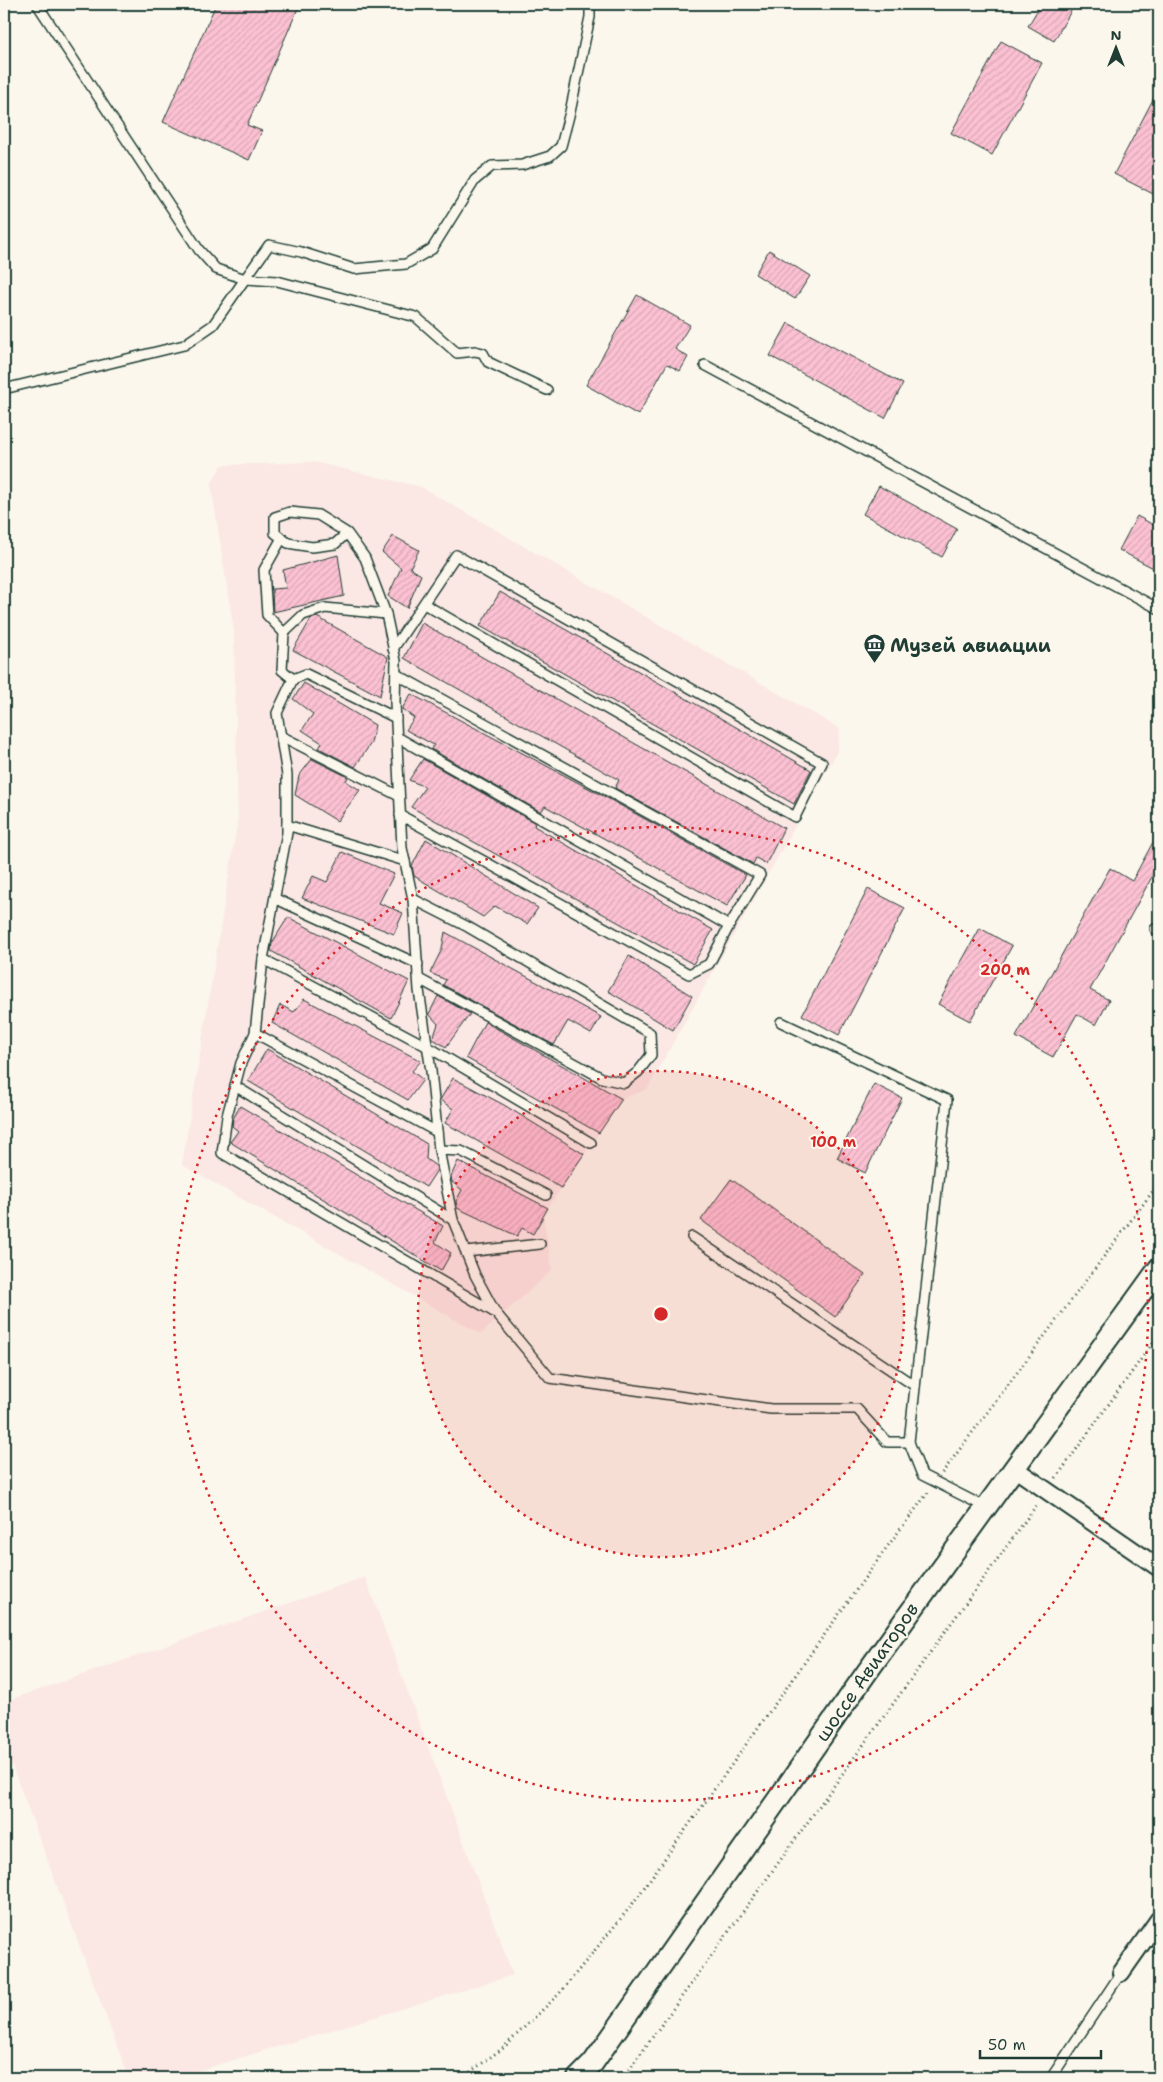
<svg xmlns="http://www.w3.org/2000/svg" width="1163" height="2082" font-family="'Shantell Sans',sans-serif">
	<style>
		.built { fill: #fbe7e4 }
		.building { fill: url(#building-hatch); stroke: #1f3d34 }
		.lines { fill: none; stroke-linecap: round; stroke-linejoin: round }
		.service-casing { stroke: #1f3d34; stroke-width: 12 }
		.minor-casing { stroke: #1f3d34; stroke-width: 20 }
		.tertiary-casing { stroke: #1f3d34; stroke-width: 24 }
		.path { stroke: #1f3d34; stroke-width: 3; stroke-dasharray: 1 4; stroke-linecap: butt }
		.service { stroke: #fbf7ec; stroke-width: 9 }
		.minor { stroke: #fbf7ec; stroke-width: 16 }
		.tertiary { stroke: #fbf7ec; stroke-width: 20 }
		.ring { fill: none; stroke: #d62828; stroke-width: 2.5; stroke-dasharray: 2.5 5 }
		.labels { text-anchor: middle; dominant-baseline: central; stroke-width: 4; stroke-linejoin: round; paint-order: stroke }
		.poi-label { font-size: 19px; font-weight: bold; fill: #1f3d34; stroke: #fbf7ec; text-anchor: start }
		.street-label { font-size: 19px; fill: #1f3d34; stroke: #fbf7ec }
		.centre { fill: #d62828; stroke: #fbf7ec; stroke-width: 2.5 }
		.ring-label { font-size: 15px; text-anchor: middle; font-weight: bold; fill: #d62828; stroke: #fbf7ec; stroke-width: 4; stroke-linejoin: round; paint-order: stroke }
	</style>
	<defs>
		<pattern id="building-hatch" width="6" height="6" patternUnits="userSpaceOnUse" patternTransform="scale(1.25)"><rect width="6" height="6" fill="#fcc1d3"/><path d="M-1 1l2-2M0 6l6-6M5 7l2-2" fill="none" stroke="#d8a7b6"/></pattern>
	</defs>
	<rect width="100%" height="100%" fill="#fbf7ec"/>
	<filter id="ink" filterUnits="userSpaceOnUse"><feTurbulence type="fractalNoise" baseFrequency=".02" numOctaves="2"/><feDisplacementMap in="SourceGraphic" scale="10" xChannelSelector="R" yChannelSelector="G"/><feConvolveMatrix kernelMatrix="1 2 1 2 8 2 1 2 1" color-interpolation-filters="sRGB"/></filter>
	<g filter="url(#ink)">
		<g class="built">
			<path d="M313,462L421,487L840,729L837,752L647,1089L622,1099L543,1215L552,1270L481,1334L182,1165L238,819L234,631L211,484L222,465Z"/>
			<path d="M365,1577L513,1975L174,2078H129L4,1744V1702Z"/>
		</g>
		<g class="building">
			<path d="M216,4H300L247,125L262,131L249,160L163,122Z"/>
			<path d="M1041,4H1075L1054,41L1028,26Z"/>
			<path d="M1001,41L1042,63L992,155L951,133Z"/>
			<path d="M1159,88V197L1114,174Z"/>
			<path d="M769,250L810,276L795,299L755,274Z"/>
			<path d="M637,295L690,325L675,349L688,357L680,371L667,364L638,415L586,385Z"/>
			<path d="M788,323L903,384L885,418L770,356Z"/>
			<path d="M879,486L957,529L942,557L863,514Z"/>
			<path d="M1137,516L1159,528V571L1119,550Z"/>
			<path d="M393,536L419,550L410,568L421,575L407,608L388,596L401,568L382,552Z"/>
			<path d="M338,555L344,596L273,612L272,589L286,588L283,570Z"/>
			<path d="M500,592L811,770L794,804L480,626Z"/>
			<path d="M317,617L388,657L380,696L293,650L311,619Z"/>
			<path d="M422,623L784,828L766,864L756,858L753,864L615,788L619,780L404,658Z"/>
			<path d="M304,683L375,725L371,743L355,767L319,748L322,743L302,730L313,714L293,699Z"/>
			<path d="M411,694L609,799L746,875L727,906L545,806L541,812L431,749L434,745L406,730L414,718L402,709Z"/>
			<path d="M312,759L348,777L346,781L360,790L337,821L295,795L299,776Z"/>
			<path d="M423,759L535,823L534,826L713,930L693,964L411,807L425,787L409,780Z"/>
			<path d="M1159,831V864L1090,990L1109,1000L1096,1025L1077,1014L1053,1057L1016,1037L1110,868L1132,881Z"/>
			<path d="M426,839L538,908L527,924L495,906L483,917L414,876L412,866Z"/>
			<path d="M342,852L394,874L379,903L403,913L394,934L302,898L313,876L327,882Z"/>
			<path d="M868,889L905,908L839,1035L802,1015Z"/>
			<path d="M288,917L409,981L391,1018L271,951L272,943Z"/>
			<path d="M980,928L1012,946L970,1021L938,1004Z"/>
			<path d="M445,932L601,1017L591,1034L568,1021L554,1045L443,985L446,980L430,973L442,949Z"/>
			<path d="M629,956L692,996L673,1030L608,991Z"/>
			<path d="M438,996L470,1014L446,1047L433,1039L438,1024L429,1014Z"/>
			<path d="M304,999L421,1061L412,1071L423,1080L408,1100L272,1023L280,1005L294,1012Z"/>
			<path d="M485,1022L622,1099L599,1133L466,1058Z"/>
			<path d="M267,1049L427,1144L426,1159L436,1166L437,1170L426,1187L248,1081Z"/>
			<path d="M453,1078L504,1105L584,1154L561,1188L445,1123L453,1109L440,1100Z"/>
			<path d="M874,1084L902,1098L865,1173L837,1158Z"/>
			<path d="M240,1106L443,1226L435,1242L451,1253L441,1271L230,1142L238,1131L232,1126L233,1119Z"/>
			<path d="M458,1161L548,1208L533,1234L522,1228L517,1236L457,1208L456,1201L462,1190L452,1182L451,1176Z"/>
			<path d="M731,1179L865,1275L835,1317L701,1220Z"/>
		</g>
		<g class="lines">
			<defs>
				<g id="service">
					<path d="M245,279L269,245L301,252L354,269L406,264L432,249L475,180L492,166L522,165L550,156L561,146L570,112L590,17V4"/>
					<path d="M245,279L277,281L416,317L457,353L475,351L483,353L488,362L547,390"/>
					<path d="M705,365L1159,609"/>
					<path d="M4,389L184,345L213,325L245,279L216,269L199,250L37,4"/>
					<path d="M347,533L335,544L312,547L288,543L275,533V517L290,512L318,515L347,533L365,558L386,614L396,661L395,702L402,848L413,899L419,990L431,1071L439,1150L453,1220L475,1275L495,1312L550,1378L771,1409H857L887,1442H909L922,1475L985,1507"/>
					<path d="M282,538L264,570L267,615L284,633L282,670L293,679L277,713L287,775V833L263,959L255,1033L241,1063L227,1116L222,1153L494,1312"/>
					<path d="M284,633L303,615L325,608L386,614"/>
					<path d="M393,649L456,555L822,763L795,817L424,604"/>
					<path d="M396,674L760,875L729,926L397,737"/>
					<path d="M293,679L306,674L396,718"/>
					<path d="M281,736L399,796"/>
					<path d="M400,815L689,974L709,964L729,926"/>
					<path d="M287,825L405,861"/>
					<path d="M276,899L418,964"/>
					<path d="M413,899L468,927L650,1033L651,1055L638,1072L624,1083L602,1078L419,979"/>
					<path d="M1155,929L1159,932"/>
					<path d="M263,959L428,1047L591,1143"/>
					<path d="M781,1022L947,1100L909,1442"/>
					<path d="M255,1033L437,1132"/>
					<path d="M235,1086L453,1220"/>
					<path d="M439,1150L461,1151L546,1195"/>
					<path d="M692,1237L915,1386"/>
					<path d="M466,1252L540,1244"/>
					<path d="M1051,2078L1121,1973"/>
				</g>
				<g id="minor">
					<path d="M1014,1468L1159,1568"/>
					<path d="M1121,1973L1159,1919"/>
				</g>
				<path id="tertiary" d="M578,2078L593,2063L867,1672L1159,1268"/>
			</defs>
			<use href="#service" class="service-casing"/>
			<use href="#minor" class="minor-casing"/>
			<use href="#tertiary" class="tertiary-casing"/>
			<g class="path">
				<path d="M942,1473L1159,1183"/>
				<path d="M1056,1478L1159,1334"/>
				<path d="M462,2078L503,2048L559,1994L631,1906L884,1551L930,1490"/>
				<path d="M623,2078L1038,1503"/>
			</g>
			<use href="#service" class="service"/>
			<use href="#minor" class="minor"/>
			<use href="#tertiary" class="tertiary"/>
		</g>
	</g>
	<circle cx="661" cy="1314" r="243" fill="#d62828" fill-opacity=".12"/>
	<g class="ring">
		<circle cx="661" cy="1314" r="243"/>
		<circle cx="661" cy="1314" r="487"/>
	</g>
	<defs>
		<symbol id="museum-pin" viewBox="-11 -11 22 30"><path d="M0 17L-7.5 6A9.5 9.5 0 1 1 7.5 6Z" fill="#1f3d34" stroke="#fbf7ec"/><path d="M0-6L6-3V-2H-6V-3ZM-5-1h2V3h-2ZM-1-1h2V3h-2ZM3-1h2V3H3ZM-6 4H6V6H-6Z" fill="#fff"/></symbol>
	</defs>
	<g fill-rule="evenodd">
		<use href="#museum-pin" x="862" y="632" width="25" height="34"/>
	</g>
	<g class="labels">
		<g class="poi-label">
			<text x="890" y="645">Музей авиации</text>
		</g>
		<g class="street-label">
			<text transform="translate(867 1672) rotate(-55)">шоссе Авиаторов</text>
		</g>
	</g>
	<circle cx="661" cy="1314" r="8" class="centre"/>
	<g class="ring-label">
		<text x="1005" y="975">200 m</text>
		<text x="833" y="1147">100 m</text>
	</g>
	<rect width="1163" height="2082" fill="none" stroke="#fbf7ec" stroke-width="20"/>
	<rect x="10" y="10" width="1143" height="2062" fill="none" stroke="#1f3d34" stroke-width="2" filter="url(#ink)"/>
	<g transform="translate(1116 48)" stroke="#fbf7ec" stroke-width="4" paint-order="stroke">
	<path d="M0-4L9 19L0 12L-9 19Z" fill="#1f3d34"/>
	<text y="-8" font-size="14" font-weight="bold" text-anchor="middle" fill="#1f3d34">N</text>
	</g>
	<path d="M980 2050v8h121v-8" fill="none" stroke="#1f3d34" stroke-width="2.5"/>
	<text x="988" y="2050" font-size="15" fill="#1f3d34" stroke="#fbf7ec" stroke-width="4" paint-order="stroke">50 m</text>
</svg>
